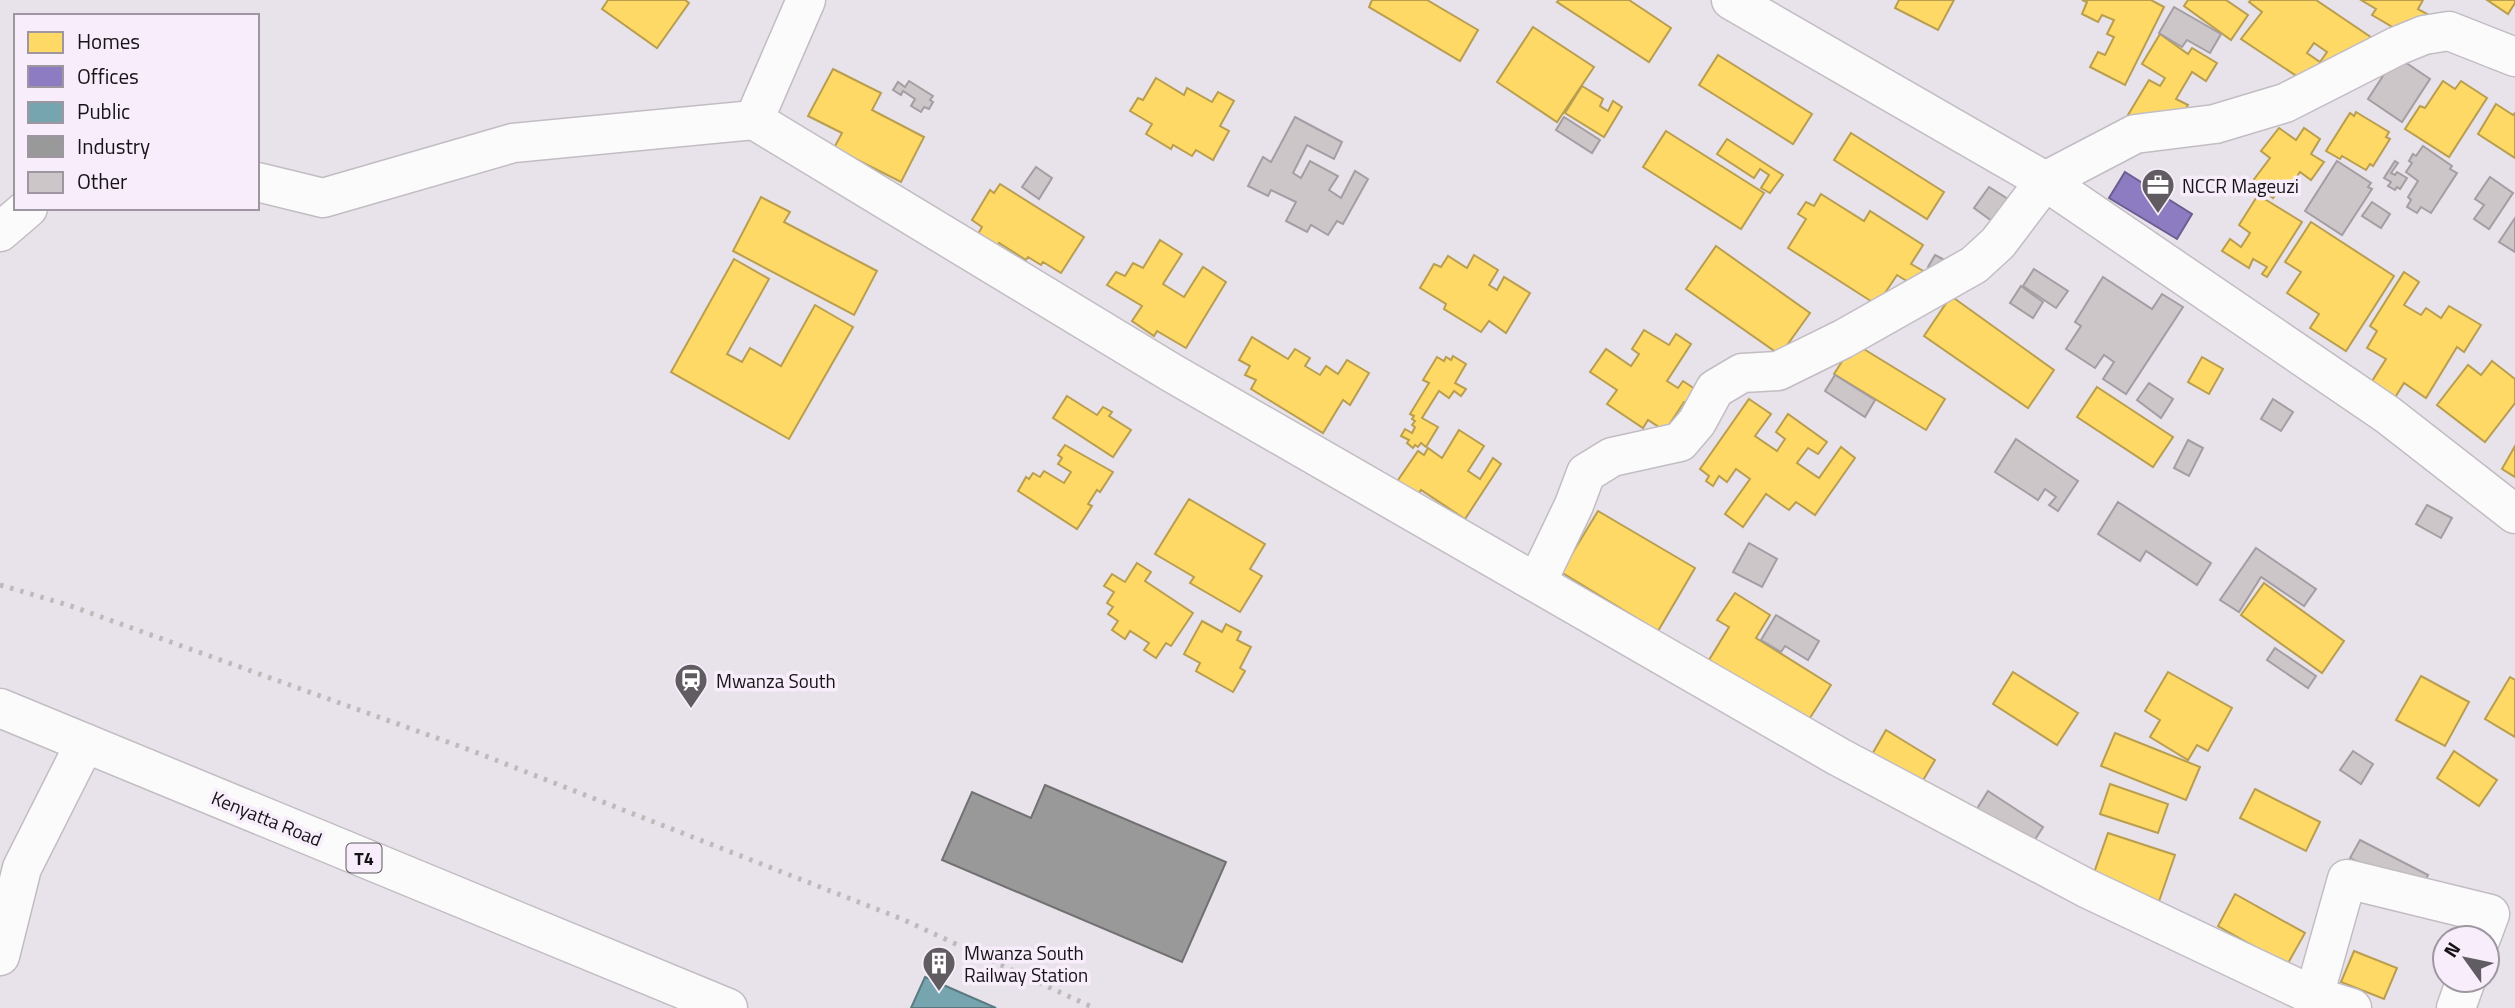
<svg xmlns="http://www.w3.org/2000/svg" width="2515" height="1008" font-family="'Titillium Web',sans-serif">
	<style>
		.homes { fill: #ffd966; stroke: #b99e4f; stroke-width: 2; fill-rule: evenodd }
		.offices { fill: #8e7cc3; stroke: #6a5d90; stroke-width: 2 }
		.public { fill: #76a5af; stroke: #5a7a82; stroke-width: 2 }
		.industry { fill: #999; stroke: #727172; stroke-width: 2 }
		.building { fill: #ccc6c9; stroke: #a49ea2; stroke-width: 2 }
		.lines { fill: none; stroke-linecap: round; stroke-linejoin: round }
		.minor-casing { stroke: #c2bdc3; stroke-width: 41 }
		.highway-casing { stroke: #c2bdc3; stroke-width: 41 }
		.minor { stroke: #fcfbfc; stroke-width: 38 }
		.highway { stroke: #fcfbfc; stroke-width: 38 }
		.rail { stroke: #bcbbbc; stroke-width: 5; stroke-dasharray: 3.5 7; stroke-linecap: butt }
		.labels { text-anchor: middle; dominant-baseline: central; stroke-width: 7; stroke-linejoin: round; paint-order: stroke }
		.shield { fill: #f8edfa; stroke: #5a555c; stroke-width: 2 }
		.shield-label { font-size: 18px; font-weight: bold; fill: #171418 }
		.poi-label { font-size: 19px; fill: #171418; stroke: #f8edfa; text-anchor: start }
		.street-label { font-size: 19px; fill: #171418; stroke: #f8edfa }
	</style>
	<rect width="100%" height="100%" fill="#e8e2ea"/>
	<g class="homes">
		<path d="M608,0H685L689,3L657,48L602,9Z"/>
		<path d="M1372,0H1427L1478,30L1460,61L1369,7Z"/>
		<path d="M1559,0H1629L1671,28L1649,62L1557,2Z"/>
		<path d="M1899,0H1954L1938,30L1895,8Z"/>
		<path d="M2082,0H2151L2164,7L2125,85L2090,67L2098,52L2105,55L2114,37L2107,34L2114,20L2102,15L2098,22L2082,14L2087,2Z"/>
		<path d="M2188,0H2226L2248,15L2231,40L2184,6Z"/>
		<path d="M2251,0H2316L2381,44L2316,89L2241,39L2262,12L2249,2ZM2314,43L2327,52L2320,62L2307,53Z"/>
		<path d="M2361,0H2423L2418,9L2427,14L2413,39L2372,15L2376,9Z"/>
		<path d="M2487,0H2515V3L2508,14Z"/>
		<path d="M1533,27L1594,67L1557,122L1497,82Z"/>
		<path d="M2160,34L2188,54L2192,48L2217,63L2206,81L2192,72L2176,99L2188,105L2171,133L2158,132L2128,115L2149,80L2160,86L2165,78L2142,64Z"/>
		<path d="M1718,55L1812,114L1793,144L1699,85Z"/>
		<path d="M833,69L881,93L872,110L924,137L901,182L834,148L842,133L808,116Z"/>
		<path d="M1156,78L1184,95L1187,88L1212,102L1218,92L1234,101L1220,126L1229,131L1213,160L1196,150L1192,156L1173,145L1171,149L1146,134L1152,124L1130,111L1138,98L1143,100Z"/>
		<path d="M2443,81L2455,89L2461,81L2487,98L2449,157L2405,129L2420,106L2425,108Z"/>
		<path d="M1582,86L1603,99L1600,106L1608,111L1613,101L1622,107L1604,137L1565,113Z"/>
		<path d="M2496,104L2513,115L2515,113V158L2478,134Z"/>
		<path d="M2356,112L2389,132L2386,137L2390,139L2373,166L2370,164L2366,170L2342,156L2340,159L2326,151L2350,113L2354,116Z"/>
		<path d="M2279,128L2296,140L2304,128L2320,139L2311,154L2324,162L2311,180L2300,172L2290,187L2284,183L2273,198L2252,182L2270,158L2261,151Z"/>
		<path d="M1666,131L1764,193L1741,229L1643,167Z"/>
		<path d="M1851,133L1944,192L1927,219L1834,160Z"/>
		<path d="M1727,139L1783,175L1770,193L1761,188L1769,175L1760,169L1754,178L1717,154Z"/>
		<path d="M1000,184L1084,237L1061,273L1043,262L1041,265L1028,257L1026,260L999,243L994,252L978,234L982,227L972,220L990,190L994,193Z"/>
		<path d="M1821,194L1864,221L1870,211L1923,245L1911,264L1927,273L1918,288L1897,275L1877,305L1788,248L1806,219L1798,214L1806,202L1814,206Z"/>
		<path d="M2258,195L2302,222L2267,277L2262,274L2267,267L2253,259L2249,268L2222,251L2230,239L2241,247L2250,233L2239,225Z"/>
		<path d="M761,197L790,212L784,222L877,271L854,315L733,251Z"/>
		<path d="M2311,222L2394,276L2346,351L2310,328L2319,314L2287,293L2301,272L2285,262Z"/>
		<path d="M1160,240L1182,254L1163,284L1184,297L1203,267L1226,282L1186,348L1157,331L1154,336L1132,321L1142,306L1107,285L1116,272L1125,276L1133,263L1143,268Z"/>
		<path d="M1716,246L1810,313L1780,355L1686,289Z"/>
		<path d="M1474,255L1498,270L1489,285L1497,290L1504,277L1530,293L1506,333L1489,321L1481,332L1444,309L1446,304L1420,288L1434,264L1441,267L1448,256L1467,268Z"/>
		<path d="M734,259L769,279L727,354L742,362L750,348L781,366L815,305L853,327L789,439L671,372Z"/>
		<path d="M2404,272L2419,282L2404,305L2421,315L2426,308L2441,318L2449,306L2481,325L2464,352L2457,347L2426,398L2404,383L2391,404L2367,389L2386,359L2367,348L2377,331L2370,326Z"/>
		<path d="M1951,296L2054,370L2028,408L1924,336Z"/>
		<path d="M1644,330L1669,345L1676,334L1691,344L1667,381L1678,388L1683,381L1698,391L1689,405L1684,402L1665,431L1648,420L1643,428L1607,404L1617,390L1590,372L1606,349L1631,366L1639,354L1632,349Z"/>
		<path d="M1252,337L1288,359L1295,349L1310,358L1305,366L1320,375L1326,366L1338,374L1347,360L1369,373L1350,405L1343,400L1323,433L1251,389L1256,380L1245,375L1250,366L1239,360Z"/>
		<path d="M1854,343L1945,399L1926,430L1834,374Z"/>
		<path d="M1453,356L1466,364L1455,383L1466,389L1461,396L1454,391L1449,398L1439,391L1422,418L1438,427L1426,447L1421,443L1418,447L1415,445L1413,448L1407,443L1409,440L1401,436L1405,429L1412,433L1415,427L1412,425L1415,421L1412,419L1414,416L1410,414L1429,383L1423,380L1437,357L1444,361L1446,357L1451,360Z"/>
		<path d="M2202,357L2223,369L2209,394L2188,382Z"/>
		<path d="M2492,361L2515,379V403L2485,442L2437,405L2468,365L2481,375Z"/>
		<path d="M2097,387L2173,437L2153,467L2077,417Z"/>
		<path d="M1067,396L1097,415L1103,407L1112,412L1109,416L1131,430L1113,457L1053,418Z"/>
		<path d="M1749,399L1771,414L1755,436L1777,451L1785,439L1776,432L1788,414L1827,442L1818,454L1808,448L1797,463L1819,478L1841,447L1855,458L1815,515L1796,502L1789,510L1766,494L1743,527L1725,514L1750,479L1736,469L1727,482L1719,476L1713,486L1706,481L1709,476L1700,469Z"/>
		<path d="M1459,430L1484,446L1468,471L1480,479L1493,458L1501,464L1465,519L1421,490L1417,496L1396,483L1418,451L1424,455L1428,448L1442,458Z"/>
		<path d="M1065,445L1113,472L1100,492L1097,490L1088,504L1092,506L1077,529L1018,491L1026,477L1029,479L1033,473L1040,477L1044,471L1064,483L1071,472L1058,464L1062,458L1058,455Z"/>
		<path d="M2515,446V477L2502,469Z"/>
		<path d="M1189,499L1265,544L1250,569L1262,576L1240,612L1190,583L1194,577L1155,554Z"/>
		<path d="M1598,511L1695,568L1658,631L1561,572Z"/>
		<path d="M1137,563L1151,572L1145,581L1193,613L1171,646L1166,643L1156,658L1144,650L1149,643L1130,631L1125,639L1112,630L1118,621L1108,614L1113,607L1107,603L1114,592L1104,586L1112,574L1125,582Z"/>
		<path d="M2264,583L2344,641L2322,673L2241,615Z"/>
		<path d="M1735,593L1770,615L1756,638L1831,685L1808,721L1709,660L1729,627L1717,620Z"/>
		<path d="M1202,621L1222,632L1226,624L1241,632L1237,640L1251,647L1240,668L1245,671L1233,692L1196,671L1200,663L1184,654Z"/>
		<path d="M2013,672L2078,713L2057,745L1993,704Z"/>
		<path d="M2168,672L2232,708L2208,751L2197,745L2188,760L2150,737L2160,720L2145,711Z"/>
		<path d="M2421,676L2469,702L2445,746L2396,720Z"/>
		<path d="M2510,677L2515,680V737L2485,719Z"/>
		<path d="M1886,730L1935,760L1915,794L1866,765Z"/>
		<path d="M2115,733L2200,767L2186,800L2101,766Z"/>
		<path d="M2454,751L2497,780L2479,806L2437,778Z"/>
		<path d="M2110,784L2168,804L2158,833L2100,814Z"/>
		<path d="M2255,789L2320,822L2306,851L2240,818Z"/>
		<path d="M2108,833L2175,855L2156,910L2089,887Z"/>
		<path d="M2235,894L2305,933L2287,965L2218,926Z"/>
		<path d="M2354,951L2397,968L2384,999L2341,982Z"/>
	</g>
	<path class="offices" d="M2125,172L2192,214L2177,239L2109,198Z"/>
	<path class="public" d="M925,977L996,1008H911Z"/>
	<path class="industry" d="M1045,785L1226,862L1182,962L942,860L972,792L1031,818Z"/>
	<g class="building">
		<path d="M2174,7L2221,34L2210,53L2187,40L2182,47L2159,33Z"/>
		<path d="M2396,56L2430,79L2402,122L2368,99Z"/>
		<path d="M909,81L933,96L930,100L933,102L929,109L924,107L921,112L911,106L915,99L903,91L901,95L893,90L898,82L905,87Z"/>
		<path d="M1295,117L1342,142L1334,159L1307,145L1293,173L1301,178L1310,161L1338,176L1329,190L1341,198L1355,171L1368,179L1343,224L1337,221L1328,235L1311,225L1307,232L1286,221L1296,202L1271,190L1268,196L1248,186L1263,157L1271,162Z"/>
		<path d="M1564,117L1600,140L1592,153L1556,130Z"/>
		<path d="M2423,146L2452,166L2450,169L2457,173L2431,213L2421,207L2417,213L2407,207L2411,200L2408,197L2418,181L2406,172L2412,163L2409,161L2413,154L2416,156Z"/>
		<path d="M2337,161L2371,183L2368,187L2372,189L2342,235L2305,211Z"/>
		<path d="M2395,161L2398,163L2391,173L2395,175L2397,172L2407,178L2400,189L2397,187L2395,190L2388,186L2391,182L2384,178Z"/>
		<path d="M1036,167L1052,178L1039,199L1022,187Z"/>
		<path d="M2490,177L2513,193L2489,229L2474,219L2484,205L2475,199Z"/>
		<path d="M1989,187L2008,199L1992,221L1974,208Z"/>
		<path d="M2372,202L2390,214L2381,228L2362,216Z"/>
		<path d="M2515,218V252L2499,242Z"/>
		<path d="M1935,255L1952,264L1944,277L1928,267Z"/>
		<path d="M2034,269L2068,291L2056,308L2023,286Z"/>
		<path d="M2103,277L2152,309L2162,294L2183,307L2126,394L2103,379L2114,362L2104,355L2095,368L2066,349L2081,326L2075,322Z"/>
		<path d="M2021,286L2043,302L2033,318L2010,303Z"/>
		<path d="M1835,375L1875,400L1865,417L1825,391Z"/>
		<path d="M2149,383L2173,399L2161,418L2137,400Z"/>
		<path d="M2273,399L2293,412L2281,431L2261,419Z"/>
		<path d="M2016,439L2078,481L2058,511L2049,505L2056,497L2045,489L2038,500L1995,472Z"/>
		<path d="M2188,440L2203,448L2189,476L2174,468Z"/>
		<path d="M2118,502L2211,563L2197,585L2146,551L2140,561L2098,534Z"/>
		<path d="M2427,505L2452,518L2441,538L2416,524Z"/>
		<path d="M1749,543L1777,559L1762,587L1733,572Z"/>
		<path d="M2256,548L2316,589L2304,606L2261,577L2239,612L2220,600Z"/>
		<path d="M1776,615L1819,641L1808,660L1785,646L1781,652L1761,640Z"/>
		<path d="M2275,648L2316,676L2308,688L2267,660Z"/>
		<path d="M2353,751L2373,764L2361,784L2340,770Z"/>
		<path d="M1988,791L2043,827L2025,855L1970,820Z"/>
		<path d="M2360,840L2428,875L2419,894L2350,858Z"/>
	</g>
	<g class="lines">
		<defs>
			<g id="minor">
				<path d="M1731,0L2045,181L2388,415L2515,514"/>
				<path d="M754,120L806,0"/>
				<path d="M257,182L323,198L513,143L754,120L1172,373L1839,757L2086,888L2314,996L2352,1008"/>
				<path d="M0,232L28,208"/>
				<path d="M1537,582L1574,505L1586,473L1612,457L1680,442L1697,422L1715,389L1742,373L1778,371L1843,339L1974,265L1998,243L2045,181L2135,134L2215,124L2285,103L2397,46L2424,35L2449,31L2515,57"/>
				<path d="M0,956L22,868L85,743"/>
				<path d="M2314,996L2347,879L2490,914L2481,938"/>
				<path d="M2456,1008L2466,980"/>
			</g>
			<path id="highway" d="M0,708L728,1008"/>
		</defs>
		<use href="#minor" class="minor-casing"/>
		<use href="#highway" class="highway-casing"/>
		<use href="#minor" class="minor"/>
		<use href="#highway" class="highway"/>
		<path class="rail" d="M0,585L68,605L470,750L902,919L1094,1008"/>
	</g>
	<defs>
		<symbol id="office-pin" viewBox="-11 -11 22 30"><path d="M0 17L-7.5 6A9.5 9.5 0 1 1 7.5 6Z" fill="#605c62" stroke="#f8edfa"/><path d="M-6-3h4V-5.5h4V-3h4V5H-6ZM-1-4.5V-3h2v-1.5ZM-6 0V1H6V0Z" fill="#fff"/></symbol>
		<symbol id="station-pin" viewBox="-11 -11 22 30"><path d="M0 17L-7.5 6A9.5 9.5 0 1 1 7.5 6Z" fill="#605c62" stroke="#f8edfa"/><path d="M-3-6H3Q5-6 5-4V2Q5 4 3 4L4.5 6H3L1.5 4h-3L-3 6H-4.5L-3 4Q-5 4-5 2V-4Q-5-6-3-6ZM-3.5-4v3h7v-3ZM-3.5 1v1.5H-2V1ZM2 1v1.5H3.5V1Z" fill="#fff"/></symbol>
		<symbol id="building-pin" viewBox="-11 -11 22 30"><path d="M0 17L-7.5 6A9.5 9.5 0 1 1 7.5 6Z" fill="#605c62" stroke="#f8edfa"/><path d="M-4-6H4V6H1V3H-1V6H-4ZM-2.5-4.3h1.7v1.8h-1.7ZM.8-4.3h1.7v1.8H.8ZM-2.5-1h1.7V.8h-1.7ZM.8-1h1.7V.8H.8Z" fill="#fff"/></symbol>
	</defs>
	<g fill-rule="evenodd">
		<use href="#office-pin" x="2139" y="166" width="38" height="52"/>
		<use href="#station-pin" x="672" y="661" width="38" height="52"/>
		<use href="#building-pin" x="920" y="944" width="38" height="52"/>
	</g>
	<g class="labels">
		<rect class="shield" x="346.5" y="843.5" width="35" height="29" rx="5"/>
		<g class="shield-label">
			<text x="364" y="858">T4</text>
		</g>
		<g class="poi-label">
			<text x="2182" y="185">NCCR Mageuzi</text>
			<text x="716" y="680">Mwanza South</text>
			<text x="964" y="952">Mwanza South<tspan x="964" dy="22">Railway Station</tspan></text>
		</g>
		<g class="street-label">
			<text transform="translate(267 818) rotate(22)">Kenyatta Road</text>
		</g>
	</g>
	<rect x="14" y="14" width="245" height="196" fill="#f8edfa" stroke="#9e96a0" stroke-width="2"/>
	<rect x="28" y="32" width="35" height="21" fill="#ffd966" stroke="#9e96a0" stroke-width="2"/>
	<text x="77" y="49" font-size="21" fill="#171418">Homes</text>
	<rect x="28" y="66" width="35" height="21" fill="#8e7cc3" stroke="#9e96a0" stroke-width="2"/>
	<text x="77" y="84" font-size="21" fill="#171418">Offices</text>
	<rect x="28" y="102" width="35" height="21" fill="#76a5af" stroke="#9e96a0" stroke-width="2"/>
	<text x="77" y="119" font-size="21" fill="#171418">Public</text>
	<rect x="28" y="136" width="35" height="21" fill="#999999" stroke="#9e96a0" stroke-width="2"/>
	<text x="77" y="154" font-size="21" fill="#171418">Industry</text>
	<rect x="28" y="172" width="35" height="21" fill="#ccc6c9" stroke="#9e96a0" stroke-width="2"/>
	<text x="77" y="189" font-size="21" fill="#171418">Other</text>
	<g transform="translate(2466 959) rotate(303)"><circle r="33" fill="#f8edfa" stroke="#9e96a0" stroke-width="2"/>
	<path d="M0-5L12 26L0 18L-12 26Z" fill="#605c62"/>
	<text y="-10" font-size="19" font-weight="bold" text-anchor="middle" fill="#171418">N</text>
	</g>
</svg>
